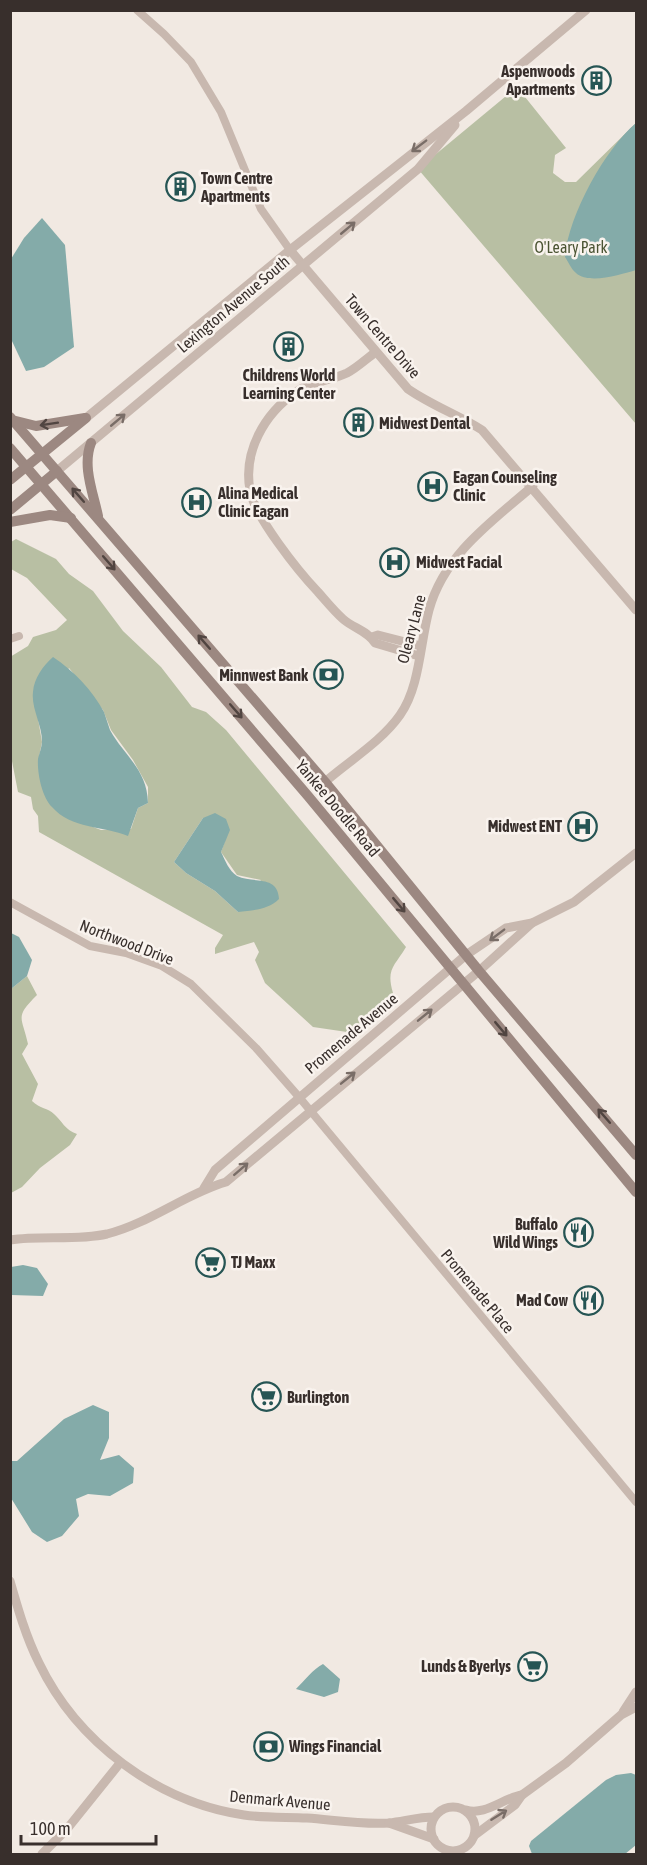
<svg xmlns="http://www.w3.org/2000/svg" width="647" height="1865" font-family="'Asap Condensed',sans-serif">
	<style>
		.green { fill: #b8bfa3; fill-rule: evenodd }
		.water { fill: #84aba9 }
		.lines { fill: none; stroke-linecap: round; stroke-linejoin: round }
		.minor { stroke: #c8b8af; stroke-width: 8 }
		.tertiary { stroke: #c8b8af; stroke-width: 9 }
		.secondary { stroke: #9c8881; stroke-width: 10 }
		.oneway { stroke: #796d67 }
		.oneway2 { stroke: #514541 }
		.labels { text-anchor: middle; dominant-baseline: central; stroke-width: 5; stroke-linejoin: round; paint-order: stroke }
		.poi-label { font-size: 16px; font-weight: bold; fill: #382f2c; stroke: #f9f3ee; text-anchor: start }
		.park-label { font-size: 16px; fill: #4b5433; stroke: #f9f3ee }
		.street-label { font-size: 16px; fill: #382f2c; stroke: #f9f3ee }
	</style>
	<rect width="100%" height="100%" fill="#f1e9e2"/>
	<g class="green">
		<path d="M517,87L566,148L555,155L553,173L565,182H576L636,123V424L418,169Z"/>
		<path d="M16,539L56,559L69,574L93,591L123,631L161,667L192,707L206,712L226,730L406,947C394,967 386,969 393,993L386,1005L347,1032L313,1027L265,983L255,960L259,952L254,942L215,954V948L223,935L39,832L38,816L33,809L31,797L18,792L11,756L10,657L28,646L33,637L56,630L67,620L27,578L11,569V542ZM69,668L103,710L111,730L133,760L148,787V803L138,808L131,829L101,830L65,816L39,757L42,742L38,719ZM203,818L225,841L221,852L237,875L261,880L238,912L215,891L186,873L174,862Z"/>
		<path d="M27,976L37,995C14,1018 22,1016 28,1044L22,1054L38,1084L32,1101C40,1109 48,1108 54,1114C62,1121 65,1130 77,1134L70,1145L40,1168L22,1187L11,1193V989Z"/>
	</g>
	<g class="water">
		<path d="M636,123V270C622,274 589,285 576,273C571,269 568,261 565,257C568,216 605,149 636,123Z"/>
		<path d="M42,218L65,245L74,347L44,367L26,371L11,339V259L24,238Z"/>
		<path d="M53,657C73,670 93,691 104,712C106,718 108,724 110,730C125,757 147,769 148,803L138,808L128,836C104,826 71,829 52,807C42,797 37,773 38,759C39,754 42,747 42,741C42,725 31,708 33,692C34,678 43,666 53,657Z"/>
		<path d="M215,813L226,819L230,830L221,852C225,860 229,871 237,876C253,884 278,874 279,899C268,910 253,910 238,912L215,891L186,873L174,862L203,818Z"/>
		<path d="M11,933L19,937L32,960L27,976L11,989Z"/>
		<path d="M23,1265L37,1268L48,1284L43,1296L11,1295V1267Z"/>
		<path d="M93,1405L109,1412V1438L100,1460L119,1455L134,1468L133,1483L110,1496L88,1494L76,1499L79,1516L62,1536L47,1542L32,1532L11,1498V1461H17L64,1419Z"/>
		<path d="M323,1664L340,1679L338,1692L324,1697L296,1689C304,1681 313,1669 323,1664Z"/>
		<path d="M631,1773L636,1775V1845L625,1854H532L529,1846L531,1841L606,1780L616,1775Z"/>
	</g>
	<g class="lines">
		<g class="minor">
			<path d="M137,10L164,34L191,62L221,112L261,209L290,250"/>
			<path d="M10,639L19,636"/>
			<path d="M10,902L90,946L126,953L162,966L191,984L256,1048L299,1097L636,1502"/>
		</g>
		<g class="tertiary">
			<path d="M290,250L408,389C431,405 458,415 482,430L636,610"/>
			<path d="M376,352C367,358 357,368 347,373C330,381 312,381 296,392C264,414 243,452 250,490C254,516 299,572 318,592C326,601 334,611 343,619C353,628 368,631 375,643L419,656"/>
			<path d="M86,418L290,250L466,111L586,10"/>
			<path d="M57,471L418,169L455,125"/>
			<path d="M372,637L378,635L421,646"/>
			<path d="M325,782C349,761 382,741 400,715C420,687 420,643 429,610C444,555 491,522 533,486"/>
			<path d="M204,1188L215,1170L466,955L506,928L532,923L574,902L636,853"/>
			<path d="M10,1240C42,1235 76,1241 107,1234C150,1223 185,1194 226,1182L479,971L532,923"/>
			<path d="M10,1581C18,1609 26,1637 39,1663C77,1742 157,1802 244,1815C264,1818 286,1817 307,1818C334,1820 363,1825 389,1823C405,1821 419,1817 434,1817"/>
			<path d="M623,1712L636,1692"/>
			<circle cx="453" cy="1829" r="22"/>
			<path d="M466,1810C485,1816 503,1798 522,1795"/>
			<path d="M389,1823L434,1839"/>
			<path d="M475,1835L515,1805L522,1795L566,1763L621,1715L636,1707"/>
			<path d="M42,1854L67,1829L120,1763"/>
		</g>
		<g class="secondary">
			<path d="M10,417L325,782L479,971L636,1155"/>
			<path d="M16,421L36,426L85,418"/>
			<path d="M91,443C82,466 93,492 98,516"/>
			<path d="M10,448L308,796L636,1192"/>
			<path d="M10,480L86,418"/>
			<path d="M10,510L57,471"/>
			<path d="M10,522L50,515L71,518"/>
		</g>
	</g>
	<defs><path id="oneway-shaft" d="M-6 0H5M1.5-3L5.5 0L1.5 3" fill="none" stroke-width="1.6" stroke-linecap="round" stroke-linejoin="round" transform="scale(1.5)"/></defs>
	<g class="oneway">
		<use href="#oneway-shaft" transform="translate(419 146) rotate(143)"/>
		<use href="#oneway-shaft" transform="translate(348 228) rotate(-40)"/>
		<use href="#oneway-shaft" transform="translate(118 420) rotate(-40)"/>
		<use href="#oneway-shaft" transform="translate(497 935) rotate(143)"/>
		<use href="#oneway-shaft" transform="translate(425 1015) rotate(-39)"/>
		<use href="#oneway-shaft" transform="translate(348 1078) rotate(-39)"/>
		<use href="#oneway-shaft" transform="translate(241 1169) rotate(-41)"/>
		<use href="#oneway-shaft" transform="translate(499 1815) rotate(-32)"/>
	</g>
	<g class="oneway2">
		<use href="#oneway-shaft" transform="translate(49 424) rotate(171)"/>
		<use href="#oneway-shaft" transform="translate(78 495) rotate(-131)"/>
		<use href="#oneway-shaft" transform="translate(109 563) rotate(49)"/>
		<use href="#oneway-shaft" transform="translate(204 642) rotate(-131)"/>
		<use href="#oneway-shaft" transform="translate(236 711) rotate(49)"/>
		<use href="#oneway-shaft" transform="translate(399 905) rotate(50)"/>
		<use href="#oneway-shaft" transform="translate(501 1029) rotate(50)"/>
		<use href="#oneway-shaft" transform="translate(604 1116) rotate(-131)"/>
	</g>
	<defs>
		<symbol id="building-ring" viewBox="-11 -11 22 22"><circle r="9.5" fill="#f9f3ee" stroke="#265554" stroke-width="1.5"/><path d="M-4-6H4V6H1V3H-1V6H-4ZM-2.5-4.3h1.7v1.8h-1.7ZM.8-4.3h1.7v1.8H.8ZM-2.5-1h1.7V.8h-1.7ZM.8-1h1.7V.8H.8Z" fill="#265554"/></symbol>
		<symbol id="hospital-ring" viewBox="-11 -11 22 22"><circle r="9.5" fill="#f9f3ee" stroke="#265554" stroke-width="1.5"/><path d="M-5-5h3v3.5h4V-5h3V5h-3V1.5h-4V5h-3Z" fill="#265554"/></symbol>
		<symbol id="bank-ring" viewBox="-11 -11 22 22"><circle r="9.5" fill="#f9f3ee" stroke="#265554" stroke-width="1.5"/><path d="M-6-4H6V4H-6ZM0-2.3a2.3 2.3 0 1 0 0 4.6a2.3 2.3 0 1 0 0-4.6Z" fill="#265554"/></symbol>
		<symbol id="restaurant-ring" viewBox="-11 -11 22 22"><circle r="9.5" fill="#f9f3ee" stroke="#265554" stroke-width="1.5"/><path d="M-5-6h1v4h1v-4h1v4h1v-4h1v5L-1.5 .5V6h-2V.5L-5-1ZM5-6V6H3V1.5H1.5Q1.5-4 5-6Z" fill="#265554"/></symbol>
		<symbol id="supermarket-ring" viewBox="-11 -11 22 22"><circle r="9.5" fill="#f9f3ee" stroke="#265554" stroke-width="1.5"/><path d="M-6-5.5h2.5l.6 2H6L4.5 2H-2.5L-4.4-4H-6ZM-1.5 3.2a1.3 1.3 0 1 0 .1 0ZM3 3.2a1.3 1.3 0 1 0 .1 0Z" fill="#265554"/></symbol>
	</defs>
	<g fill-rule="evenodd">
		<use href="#building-ring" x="580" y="64" width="33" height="33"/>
		<use href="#building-ring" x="164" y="170" width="33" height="33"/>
		<use href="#building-ring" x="272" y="330" width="33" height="33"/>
		<use href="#building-ring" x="342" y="406" width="33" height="33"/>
		<use href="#hospital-ring" x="416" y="470" width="33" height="33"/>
		<use href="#hospital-ring" x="180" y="486" width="33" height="33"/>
		<use href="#hospital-ring" x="378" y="546" width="33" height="33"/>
		<use href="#bank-ring" x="312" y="658" width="33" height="33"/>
		<use href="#hospital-ring" x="566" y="810" width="33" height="33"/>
		<use href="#restaurant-ring" x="562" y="1216" width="33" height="33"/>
		<use href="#supermarket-ring" x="194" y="1246" width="33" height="33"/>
		<use href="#restaurant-ring" x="572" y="1284" width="33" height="33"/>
		<use href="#supermarket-ring" x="250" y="1380" width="33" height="33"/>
		<use href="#supermarket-ring" x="516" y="1650" width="33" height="33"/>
		<use href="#bank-ring" x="252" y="1730" width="33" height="33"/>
	</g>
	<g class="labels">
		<g class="poi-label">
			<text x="575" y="71" text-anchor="end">Aspenwoods<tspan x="575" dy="18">Apartments</tspan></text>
			<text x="201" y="178">Town Centre<tspan x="201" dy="18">Apartments</tspan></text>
			<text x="289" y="375" text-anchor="middle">Childrens World<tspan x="289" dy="18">Learning Center</tspan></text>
			<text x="379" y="423">Midwest Dental</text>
			<text x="453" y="477">Eagan Counseling<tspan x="453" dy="18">Clinic</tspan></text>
			<text x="218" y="493">Alina Medical<tspan x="218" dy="18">Clinic Eagan</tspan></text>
			<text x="416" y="562">Midwest Facial</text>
			<text x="308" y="675" text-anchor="end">Minnwest Bank</text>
			<text x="562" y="826" text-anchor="end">Midwest ENT</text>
			<text x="558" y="1224" text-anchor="end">Buffalo<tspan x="558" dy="18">Wild Wings</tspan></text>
			<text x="231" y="1262">TJ Maxx</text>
			<text x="568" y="1300" text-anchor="end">Mad Cow</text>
			<text x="287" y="1397">Burlington</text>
			<text x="511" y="1666" text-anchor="end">Lunds &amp; Byerlys</text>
			<text x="289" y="1746">Wings Financial</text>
		</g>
		<g class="park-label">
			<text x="571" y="247">O'Leary Park</text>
		</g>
		<g class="street-label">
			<text transform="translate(233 304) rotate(-40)">Lexington Avenue South</text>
			<text transform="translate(383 336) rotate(49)">Town Centre Drive</text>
			<text transform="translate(411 629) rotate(-75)">Oleary Lane</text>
			<text transform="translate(338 808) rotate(50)">Yankee Doodle Road</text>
			<text transform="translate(127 942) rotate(21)">Northwood Drive</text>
			<text transform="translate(351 1033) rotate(-40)">Promenade Avenue</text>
			<text transform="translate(478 1291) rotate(50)">Promenade Place</text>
			<text transform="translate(280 1800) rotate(5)">Denmark Avenue</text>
		</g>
	</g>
	<rect width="647" height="1865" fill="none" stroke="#382f2c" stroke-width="24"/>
	<path d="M21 1835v9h135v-9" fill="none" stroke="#382f2c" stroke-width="3"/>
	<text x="30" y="1835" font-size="18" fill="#382f2c" stroke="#f9f3ee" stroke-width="4.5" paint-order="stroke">100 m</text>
</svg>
